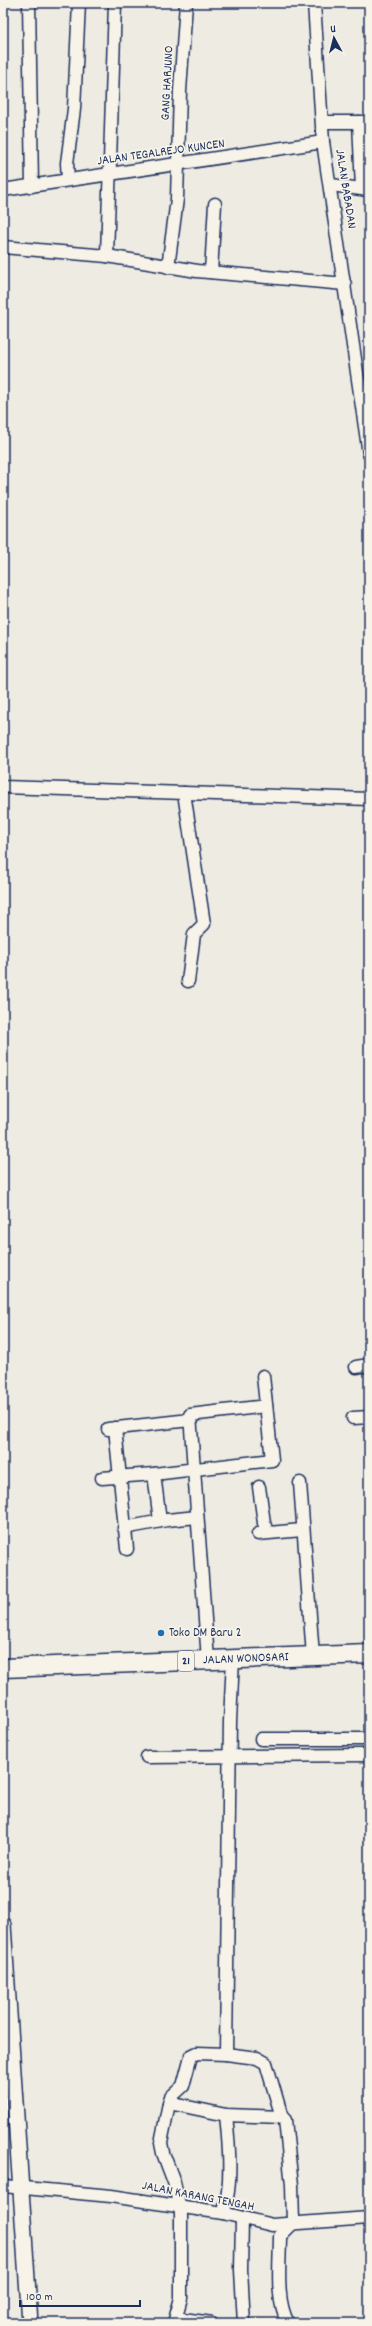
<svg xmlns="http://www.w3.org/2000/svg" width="372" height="2326" font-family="Dekko,sans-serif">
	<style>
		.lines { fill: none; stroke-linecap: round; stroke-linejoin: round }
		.minor-casing { stroke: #1b2f5e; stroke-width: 15 }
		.major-casing { stroke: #1b2f5e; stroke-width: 18 }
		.highway-casing { stroke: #1b2f5e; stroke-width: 21 }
		.minor { stroke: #f7f3e8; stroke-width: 12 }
		.major { stroke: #f7f3e8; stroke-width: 15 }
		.highway { stroke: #f7f3e8; stroke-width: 18 }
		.poi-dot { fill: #1f6fb2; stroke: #f7f3e8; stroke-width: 1.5 }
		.labels { text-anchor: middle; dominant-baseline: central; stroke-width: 3.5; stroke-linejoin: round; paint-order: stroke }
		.shield { fill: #f7f3e8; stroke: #5d6a87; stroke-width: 1 }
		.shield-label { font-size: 12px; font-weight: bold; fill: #1b2f5e }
		.street-label { font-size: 13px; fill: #1b2f5e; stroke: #f7f3e8 }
		.poi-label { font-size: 13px; fill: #1b2f5e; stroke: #f7f3e8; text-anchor: start }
	</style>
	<rect width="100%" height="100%" fill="#eeebe2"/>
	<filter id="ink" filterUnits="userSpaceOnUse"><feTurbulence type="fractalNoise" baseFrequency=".025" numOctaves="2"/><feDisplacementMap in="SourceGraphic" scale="8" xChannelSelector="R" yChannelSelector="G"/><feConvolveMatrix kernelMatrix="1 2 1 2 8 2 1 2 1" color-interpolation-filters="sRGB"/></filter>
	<g filter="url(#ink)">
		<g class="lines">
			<defs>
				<g id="minor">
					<path d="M29,3L32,186"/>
					<path d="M314,3L323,142L369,454"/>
					<path d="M323,122H369"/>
					<path d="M359,122L362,189"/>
					<path d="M68,180L67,163L74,109L79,3"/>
					<path d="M331,185L369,190"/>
					<path d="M3,190L323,142"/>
					<path d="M3,247L107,256L197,271L345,284"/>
					<path d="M107,256L115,3"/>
					<path d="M168,267L177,199L180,91L186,3"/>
					<path d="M211,272L215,204"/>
					<path d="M3,787L369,799"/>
					<path d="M184,793L204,924L194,934L188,981"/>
					<path d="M356,1367L369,1365"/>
					<path d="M353,1418L369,1417"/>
					<path d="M115,1428L127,1549"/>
					<path d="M108,1429L190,1420"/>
					<path d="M154,1474L160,1521"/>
					<path d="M102,1478L154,1474L272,1460L263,1376"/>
					<path d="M300,1483L313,1656"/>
					<path d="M259,1487L264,1523L267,1532"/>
					<path d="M124,1528L167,1520L197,1517"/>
					<path d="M258,1534L302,1530"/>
					<path d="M208,1660L190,1415L266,1406"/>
					<path d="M261,1739H369"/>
					<path d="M147,1757L363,1755"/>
					<path d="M226,2054L257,2058L266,2063L282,2117L285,2120L292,2185L293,2223L280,2236C280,2263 275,2299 288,2323"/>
					<path d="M169,2103L226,2115L282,2117"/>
					<path d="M3,2186L111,2196L223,2213L272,2225L369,2218"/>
					<path d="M223,2213C233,2186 229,2144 226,2115"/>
					<path d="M242,2219L241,2270L244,2323"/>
					<path d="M176,2318L212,2323"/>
					<path d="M174,2323L181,2298V2213L174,2182L163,2153L161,2143L169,2103L171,2097L183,2086L191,2056L197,2053L226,2054L230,1721L233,1659"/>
				</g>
				<path id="major" d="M3,1925L30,2323"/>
				<g id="highway">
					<path id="s1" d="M3,1668L369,1654"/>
				</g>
			</defs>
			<use href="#minor" class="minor-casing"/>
			<use href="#major" class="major-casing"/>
			<use href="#highway" class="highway-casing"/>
			<use href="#minor" class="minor"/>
			<use href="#major" class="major"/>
			<use href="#highway" class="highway"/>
		</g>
	</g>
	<circle class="poi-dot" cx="161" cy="1633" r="4"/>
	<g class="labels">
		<rect class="shield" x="178" y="1651" width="16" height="20" rx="3"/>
		<g class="shield-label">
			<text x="186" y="1661">21</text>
		</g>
		<g class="street-label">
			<text transform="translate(168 83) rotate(-87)">GANG HARJUNO</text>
			<text transform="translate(161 153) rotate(-8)">JALAN TEGALREJO KUNCEN</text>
			<text transform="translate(345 189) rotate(81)">JALAN BABADAN</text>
			<text stroke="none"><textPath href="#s1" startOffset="243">JALAN WONOSARI</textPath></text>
			<text transform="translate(198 2197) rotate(11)">JALAN KARANG TENGAH</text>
		</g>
		<g class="poi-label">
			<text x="169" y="1633">Toko DM Baru 2</text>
		</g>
	</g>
	<rect width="372" height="2326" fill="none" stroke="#f7f3e8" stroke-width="16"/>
	<rect x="8" y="8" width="356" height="2310" fill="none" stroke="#1b2f5e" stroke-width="1.5" filter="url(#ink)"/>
	<g transform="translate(334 38) rotate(353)" stroke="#f7f3e8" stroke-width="3" paint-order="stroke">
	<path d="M0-3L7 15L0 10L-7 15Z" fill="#1b2f5e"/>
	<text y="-6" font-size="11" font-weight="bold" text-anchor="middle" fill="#1b2f5e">U</text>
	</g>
	<path d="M20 2300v6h120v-6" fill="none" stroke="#1b2f5e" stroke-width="2"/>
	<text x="26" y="2300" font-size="12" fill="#1b2f5e" stroke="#f7f3e8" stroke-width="3" paint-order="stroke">100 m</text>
</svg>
